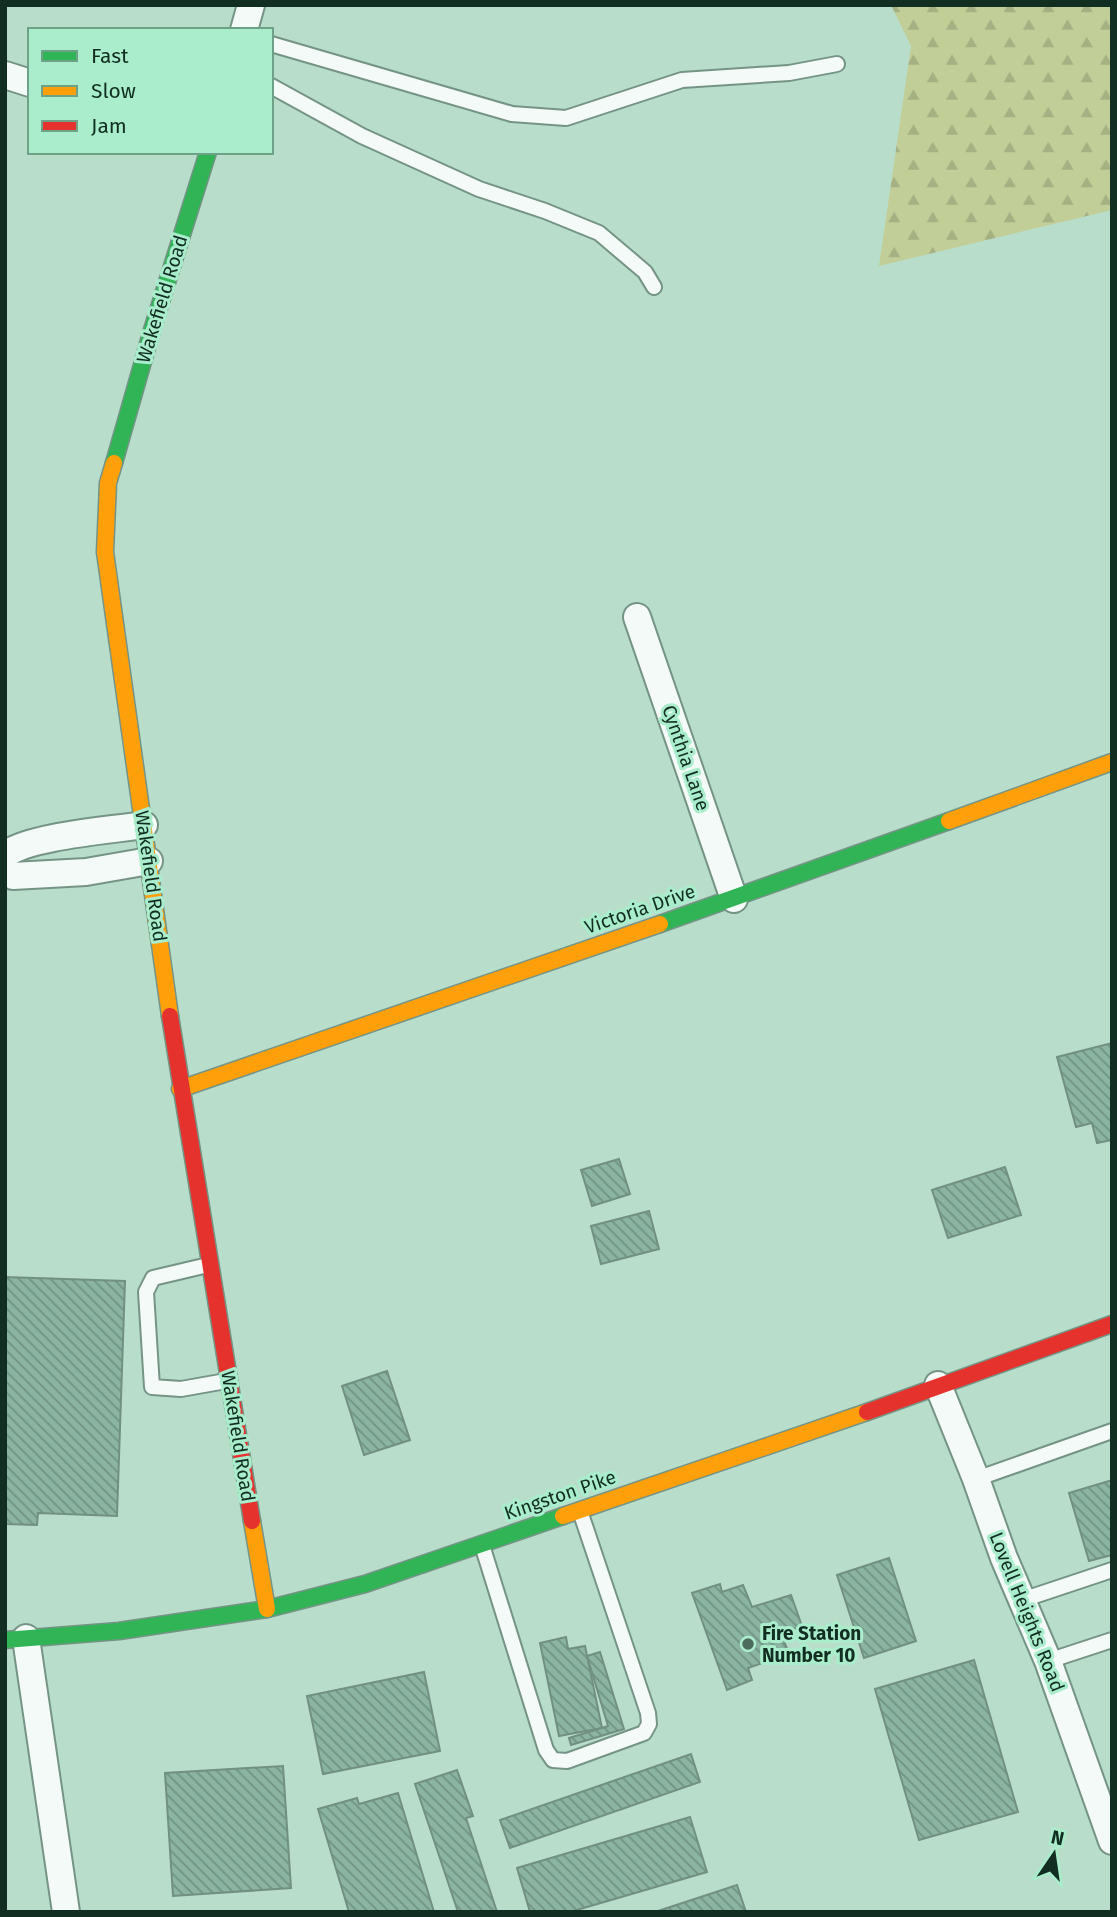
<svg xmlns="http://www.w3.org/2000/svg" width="1117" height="1917" font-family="'Fira Sans',sans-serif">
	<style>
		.forest { fill: url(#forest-firs) }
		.building { fill: url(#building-back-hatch); stroke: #729082; stroke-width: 2 }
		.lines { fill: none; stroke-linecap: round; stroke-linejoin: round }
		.lane-casing { stroke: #759486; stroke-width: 18 }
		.street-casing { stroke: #759486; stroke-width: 30 }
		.fast-casing { stroke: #759486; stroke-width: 19 }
		.slow-casing { stroke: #759486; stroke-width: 19 }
		.jam-casing { stroke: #759486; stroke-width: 19 }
		.lane { stroke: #f4faf7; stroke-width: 14 }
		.street { stroke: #f4faf7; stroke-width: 26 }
		.fast { stroke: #30b455; stroke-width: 16 }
		.slow { stroke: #ff9f0a; stroke-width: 16 }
		.jam { stroke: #e5322d; stroke-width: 16 }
		.poi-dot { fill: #4c6c5d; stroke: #a9edcc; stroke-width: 2.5 }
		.labels { text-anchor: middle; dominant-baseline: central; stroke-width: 6; stroke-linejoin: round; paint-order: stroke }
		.street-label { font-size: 19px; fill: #122e22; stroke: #a9edcc }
		.poi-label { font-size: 19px; font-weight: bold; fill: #122e22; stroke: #a9edcc; text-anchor: start }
	</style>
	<defs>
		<pattern id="forest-firs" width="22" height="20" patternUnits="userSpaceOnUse" patternTransform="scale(1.75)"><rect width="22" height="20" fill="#c2ce98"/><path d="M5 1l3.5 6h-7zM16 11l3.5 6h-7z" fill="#a6b183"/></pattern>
		<pattern id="building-back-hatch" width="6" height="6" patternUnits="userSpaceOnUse" patternTransform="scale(1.75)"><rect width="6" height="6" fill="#8bb4a2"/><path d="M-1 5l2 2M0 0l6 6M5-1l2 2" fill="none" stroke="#709384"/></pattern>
	</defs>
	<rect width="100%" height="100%" fill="#b8decb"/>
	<path class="forest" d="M891,5H1112V210L879,266L911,46Z"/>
	<g class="building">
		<path d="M1112,1043V1140L1097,1143L1092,1123L1076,1127L1057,1057Z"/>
		<path d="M619,1159L630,1194L592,1206L581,1170Z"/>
		<path d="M1005,1167L1021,1215L948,1238L932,1190Z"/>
		<path d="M649,1211L659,1249L601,1264L591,1226Z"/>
		<path d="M5,1277L125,1281L117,1516L38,1513L37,1525L5,1524Z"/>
		<path d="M387,1371L410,1440L364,1455L342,1386Z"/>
		<path d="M1112,1480V1555L1089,1561L1069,1493Z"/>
		<path d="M889,1558L916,1641L864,1658L837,1575Z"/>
		<path d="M720,1584L722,1592L743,1585L752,1607L791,1595L802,1626L781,1633L789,1654L748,1668L752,1680L727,1690L692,1593Z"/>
		<path d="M566,1637L568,1649L585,1646L602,1728L559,1736L540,1643Z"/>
		<path d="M600,1652L624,1729L571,1745L569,1738L608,1726L587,1656Z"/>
		<path d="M974,1660L1018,1812L919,1840L875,1689Z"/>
		<path d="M424,1672L440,1751L323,1774L307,1696Z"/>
		<path d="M691,1754L700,1782L510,1848L500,1820Z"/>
		<path d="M283,1766L291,1888L173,1896L165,1773Z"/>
		<path d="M457,1770L473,1816L466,1818L497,1912H458L415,1784Z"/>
		<path d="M398,1793L434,1912H349L318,1809L357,1798L359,1804Z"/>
		<path d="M690,1817L707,1872L570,1912H530L517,1868Z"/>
		<path d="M737,1885L746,1912H655Z"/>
	</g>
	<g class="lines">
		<defs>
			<g id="lane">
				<path d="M271,44L512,114L566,118L682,80L789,73L837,64"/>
				<path d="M271,86L362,136L479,189L545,211L599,233L645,272L654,287"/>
				<path d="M208,1265L153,1278L146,1292L152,1387L181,1389L226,1381"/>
				<path d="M976,1479L1112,1431"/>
				<path d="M482,1545L546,1750L553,1760L567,1761L644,1733L649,1724L648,1713L580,1511"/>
				<path d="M1022,1600L1112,1570"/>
				<path d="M1048,1661L1112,1640"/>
			</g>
			<g id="street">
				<path d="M244,30L251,5"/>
				<path d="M5,75L30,83"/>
				<path d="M637,617L734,899"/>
				<path d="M5,855C27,836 113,830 144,825"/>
				<path d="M5,871L13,876L86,872L149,861"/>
				<path d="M938,1385L976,1479L1004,1558L1048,1661L1112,1841"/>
				<path d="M26,1638L66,1912"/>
			</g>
			<g id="fast">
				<path d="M114,463L152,330L208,152"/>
				<path d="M660,924L949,821"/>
				<path d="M5,1640L119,1631L267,1609L365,1584L563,1516"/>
			</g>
			<g id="slow">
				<path d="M114,463L108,483L105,552L170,1016"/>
				<path d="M949,821L1112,762"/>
				<path d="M180,1089L660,924"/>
				<path d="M563,1516L867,1412"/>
				<path d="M252,1521L267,1609"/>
			</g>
			<g id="jam">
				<path d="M170,1016L252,1521"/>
				<path d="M867,1412L1112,1324"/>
			</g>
		</defs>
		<use href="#lane" class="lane-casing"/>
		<use href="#street" class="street-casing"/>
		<use href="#fast" class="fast-casing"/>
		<use href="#slow" class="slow-casing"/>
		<use href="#jam" class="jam-casing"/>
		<use href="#lane" class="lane"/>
		<use href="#street" class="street"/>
		<use href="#fast" class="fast"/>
		<use href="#slow" class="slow"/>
		<use href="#jam" class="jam"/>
	</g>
	<circle class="poi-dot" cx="748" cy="1644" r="7"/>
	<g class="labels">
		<g class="street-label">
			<text transform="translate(162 299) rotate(-73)">Wakefield Road</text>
			<text transform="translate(686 758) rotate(71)">Cynthia Lane</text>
			<text transform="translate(151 876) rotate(82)">Wakefield Road</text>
			<text transform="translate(640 909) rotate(-19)">Victoria Drive</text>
			<text transform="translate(238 1436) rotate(81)">Wakefield Road</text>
			<text transform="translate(560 1495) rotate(-19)">Kingston Pike</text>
			<text transform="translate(1027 1612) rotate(68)">Lovell Heights Road</text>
		</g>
		<g class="poi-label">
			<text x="762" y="1633">Fire Station<tspan x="762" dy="22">Number 10</tspan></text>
		</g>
	</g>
	<rect width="1117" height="1917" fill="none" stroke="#122e22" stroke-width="14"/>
	<rect x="28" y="28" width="245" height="126" fill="#a9edcc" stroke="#6da188" stroke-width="2"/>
	<rect x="42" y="51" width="35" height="10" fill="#30b455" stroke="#6da188" stroke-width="2"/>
	<text x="91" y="63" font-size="21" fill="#122e22">Fast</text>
	<rect x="42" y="86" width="35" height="10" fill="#ff9f0a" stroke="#6da188" stroke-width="2"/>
	<text x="91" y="98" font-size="21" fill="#122e22">Slow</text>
	<rect x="42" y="121" width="35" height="10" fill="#e5322d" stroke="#6da188" stroke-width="2"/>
	<text x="91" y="133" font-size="21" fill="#122e22">Jam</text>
	<g transform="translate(1054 1854) rotate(13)" stroke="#a9edcc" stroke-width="5" paint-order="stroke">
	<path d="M0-5L12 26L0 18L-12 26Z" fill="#122e22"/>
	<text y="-10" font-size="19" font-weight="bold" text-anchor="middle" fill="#122e22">N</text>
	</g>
</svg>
